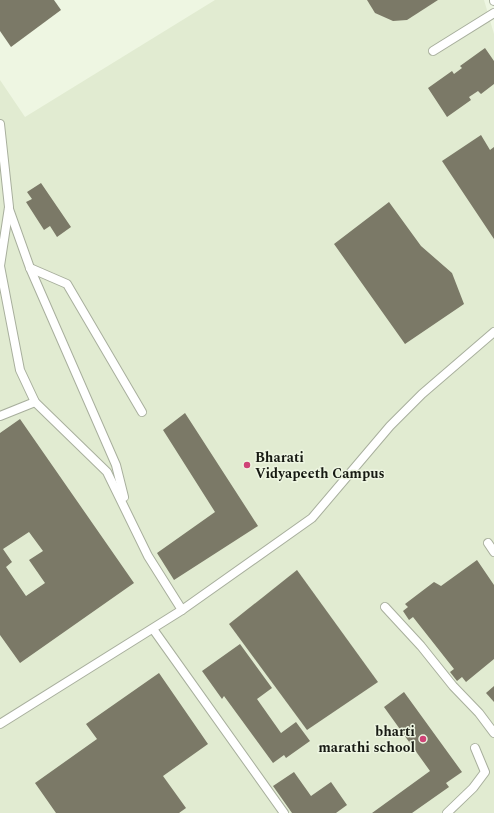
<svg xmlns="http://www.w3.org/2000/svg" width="494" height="813" font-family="Spectral,serif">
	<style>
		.built { fill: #e1ebd1 }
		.building { fill: #7b7967; fill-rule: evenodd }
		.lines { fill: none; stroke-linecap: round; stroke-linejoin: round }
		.service-casing { stroke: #a8af9d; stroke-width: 10 }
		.service { stroke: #fff; stroke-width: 8 }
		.poi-dot { fill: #cf4377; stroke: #eef6e2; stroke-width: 1.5 }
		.labels { text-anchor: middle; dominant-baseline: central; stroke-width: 3; stroke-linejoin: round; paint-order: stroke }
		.poi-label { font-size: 14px; font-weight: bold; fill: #171a13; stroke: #eef6e2; text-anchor: start }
	</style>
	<rect width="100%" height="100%" fill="#eef6e2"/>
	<path class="built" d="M215,0H484L494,34V813H0V80L25,117Z"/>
	<g class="building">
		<path d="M0,0H54L61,10L11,47L0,31Z"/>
		<path d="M367,0H438L407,20L393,21L375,13Z"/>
		<path d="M485,48L494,61V84L481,94L478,91L469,97L471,100L447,117L428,88L452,71L454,74L462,68L460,66Z"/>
		<path d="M481,135L490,150L494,147V239L442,161Z"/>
		<path d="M41,183L71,227L57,237L50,226L44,230L26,202L32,199L27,192Z"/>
		<path d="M389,202L421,246L452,273L464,304L405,344L334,244Z"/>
		<path d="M185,413L258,526L174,580L157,553L215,512L163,430Z"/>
		<path d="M20,419L134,583L20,663L0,635V433ZM29,532L43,551L29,560L45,583L26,596L6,567L12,562L3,549Z"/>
		<path d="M477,560L494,585V659L466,682L462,677L457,681L450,672L454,669L413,617L409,620L403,611L408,607L405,604L434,582L441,586Z"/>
		<path d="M297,570L378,682L307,730L229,624Z"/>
		<path d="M240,644L272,688L257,699L281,733L296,722L310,741L286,758L284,755L273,763L224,696L222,699L202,671Z"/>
		<path d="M159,673L208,744L163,776L186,808L179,813H56L35,783L97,739L86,724Z"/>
		<path d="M494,686V702L486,693Z"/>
		<path d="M404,692L462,772L446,783L449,787L412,813H372L430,771L384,707Z"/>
		<path d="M294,772L311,796L331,782L347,805L336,813H292L273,786Z"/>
	</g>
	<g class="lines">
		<defs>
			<g id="service">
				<path d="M494,0V1"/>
				<path d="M433,51L494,13"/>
				<path d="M0,124L9,207L0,266L20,370L35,402L107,472L148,556L182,610"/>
				<path d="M9,209L30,268L116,465L124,497"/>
				<path d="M30,268L67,284L142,412"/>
				<path d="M0,416L35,402"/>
				<path d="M488,543L494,552"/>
				<path d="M385,607L421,646L453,686L479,713L494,733"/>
				<path d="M153,629L284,813"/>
				<path d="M0,724L182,610L312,518L390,426L422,394L494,332"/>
				<path d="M447,813L473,788L485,772L475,748"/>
			</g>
		</defs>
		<use href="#service" class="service-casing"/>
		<use href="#service" class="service"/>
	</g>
	<g class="poi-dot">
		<circle cx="247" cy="465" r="4"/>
		<circle cx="423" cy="739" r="4"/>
	</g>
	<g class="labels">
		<g class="poi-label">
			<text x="255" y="457">Bharati<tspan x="255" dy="16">Vidyapeeth Campus</tspan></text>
			<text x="415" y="731" text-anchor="end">bharti<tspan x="415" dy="16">marathi school</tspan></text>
		</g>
	</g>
</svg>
